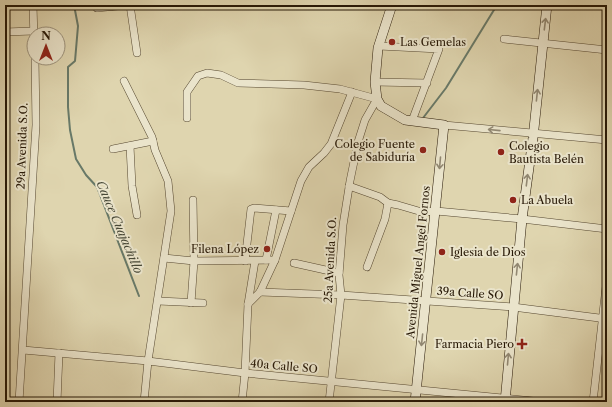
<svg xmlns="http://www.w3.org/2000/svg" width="612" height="407" font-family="'Libre Caslon Text',serif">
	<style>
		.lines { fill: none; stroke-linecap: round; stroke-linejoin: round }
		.stream { stroke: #687968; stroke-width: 2 }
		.street-casing { stroke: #554730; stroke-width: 8 }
		.secondary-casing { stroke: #271806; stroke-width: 10 }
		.street { stroke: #eae4cb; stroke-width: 7 }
		.secondary { stroke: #eae4cb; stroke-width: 9 }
		.oneway { stroke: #928872 }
		.poi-dot { fill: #8f2418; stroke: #eae4cb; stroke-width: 1.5 }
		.labels { text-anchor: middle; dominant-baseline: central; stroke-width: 4; stroke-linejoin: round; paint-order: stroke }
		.poi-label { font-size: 11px; fill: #271806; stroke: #eae4cb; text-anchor: start }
		.street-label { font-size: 11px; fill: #271806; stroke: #eae4cb }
		.water-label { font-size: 12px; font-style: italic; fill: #474837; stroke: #eae4cb }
	</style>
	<rect width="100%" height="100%" fill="#dfd5af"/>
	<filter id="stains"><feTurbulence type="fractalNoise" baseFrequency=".005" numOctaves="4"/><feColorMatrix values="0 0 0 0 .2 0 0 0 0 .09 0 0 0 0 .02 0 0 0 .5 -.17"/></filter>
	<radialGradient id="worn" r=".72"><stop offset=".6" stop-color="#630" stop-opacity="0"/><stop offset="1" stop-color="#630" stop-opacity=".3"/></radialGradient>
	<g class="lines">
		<g class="stream">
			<path d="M74,5L78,26L75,61L68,67V107L70,130L76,159L86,175L97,187L139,296"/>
			<path d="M423,118L446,88L497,5"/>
		</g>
		<defs>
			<g id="street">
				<path d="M33,5L34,40"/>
				<path d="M130,5L137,53"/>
				<path d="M97,8L128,5"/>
				<path d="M5,32L33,31"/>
				<path d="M504,39L607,50"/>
				<path d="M379,46L439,49L412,121"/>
				<path d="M124,81L152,137L155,150L168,181L171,211L148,361L144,402"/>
				<path d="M375,82L427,83"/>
				<path d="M187,118V92L198,76L207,73L221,75L238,83L304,85L340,89L377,99L365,120L358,142L350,181L343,225L339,275L341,295L329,402"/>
				<path d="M444,125L607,140"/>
				<path d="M130,146L132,186L137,215"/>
				<path d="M113,149L153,141"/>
				<path d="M349,186L380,197L388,203L398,205L422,212L436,211L522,219L607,229"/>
				<path d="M164,258L194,261L275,260"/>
				<path d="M266,260L276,210"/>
				<path d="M245,261L251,209L254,208L291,211"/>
				<path d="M294,263L339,273"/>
				<path d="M367,267L385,219L388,203"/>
				<path d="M260,292L341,295L513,307L607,319"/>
				<path d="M158,301L203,303"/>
				<path d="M191,303L194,261L193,200"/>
				<path d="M248,304L260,292L275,260L301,181L309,167L324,153L331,144L352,92"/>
				<path d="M23,350L148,361L245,373L543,402"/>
				<path d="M19,402L36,125L35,58"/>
				<path d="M57,402L59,353"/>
				<path d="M242,402L245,373L248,304L255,261"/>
				<path d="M593,402L607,278"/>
			</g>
			<g id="secondary">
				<path d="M392,5L378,48L375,82L377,99L381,106L405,120L444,125L415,402"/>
				<path d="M505,402L522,219L533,138L547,5"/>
			</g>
		</defs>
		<use href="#street" class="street-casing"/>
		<use href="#secondary" class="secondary-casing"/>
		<use href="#street" class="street"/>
		<use href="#secondary" class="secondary"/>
	</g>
	<defs><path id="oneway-shaft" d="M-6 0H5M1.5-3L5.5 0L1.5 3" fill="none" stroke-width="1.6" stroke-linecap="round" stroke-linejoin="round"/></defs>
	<g class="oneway">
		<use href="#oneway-shaft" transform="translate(545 24) rotate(-83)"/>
		<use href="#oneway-shaft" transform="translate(537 95) rotate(-84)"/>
		<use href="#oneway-shaft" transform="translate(494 130) rotate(-174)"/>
		<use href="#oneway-shaft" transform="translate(440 163) rotate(95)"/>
		<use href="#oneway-shaft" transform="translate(527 180) rotate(-83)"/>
		<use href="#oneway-shaft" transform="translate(517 269) rotate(-84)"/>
		<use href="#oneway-shaft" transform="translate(422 340) rotate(96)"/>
		<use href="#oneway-shaft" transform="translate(508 359) rotate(-85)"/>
	</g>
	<g class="poi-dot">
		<circle cx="392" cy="42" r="4"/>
		<circle cx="423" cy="150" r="4"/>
		<circle cx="501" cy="152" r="4"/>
		<circle cx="513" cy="200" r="4"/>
		<circle cx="267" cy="249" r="4"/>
		<circle cx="442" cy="252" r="4"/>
		<path d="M520 338h4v4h4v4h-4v4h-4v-4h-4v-4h4z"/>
	</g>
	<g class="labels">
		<g class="poi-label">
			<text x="400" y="42">Las Gemelas</text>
			<text x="415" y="144" text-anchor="end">Colegio Fuente<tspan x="415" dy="13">de Sabiduría</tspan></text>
			<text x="509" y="146">Colegio<tspan x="509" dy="13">Bautista Belén</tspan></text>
			<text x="521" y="200">La Abuela</text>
			<text x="259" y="249" text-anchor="end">Filena López</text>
			<text x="450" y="252">Iglesia de Dios</text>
			<text x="514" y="344" text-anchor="end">Farmacia Piero</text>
		</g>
		<g class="street-label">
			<text transform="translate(22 146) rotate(-88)">29a Avenida S.O.</text>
			<text transform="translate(330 260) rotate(-87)">25a Avenida S.O.</text>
			<text transform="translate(418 262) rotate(-84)">Avenida Miguel Angel Fornos</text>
			<text transform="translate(470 293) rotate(4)">39a Calle SO</text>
			<text transform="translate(284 366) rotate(5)">40a Calle SO</text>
		</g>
		<g class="water-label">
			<text transform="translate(120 227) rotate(67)">Cauce Cuajachillo</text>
		</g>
	</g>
	<rect width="612" height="407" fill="none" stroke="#dfd5af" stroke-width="20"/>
	<rect x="6" y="6" width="600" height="395" fill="none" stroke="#271806" stroke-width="2"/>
	<rect x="10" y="10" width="592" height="387" fill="none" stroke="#271806"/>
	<g transform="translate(46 46)"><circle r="19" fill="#eae4cb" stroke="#9c927c"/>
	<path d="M0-3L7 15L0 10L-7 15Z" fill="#8f2418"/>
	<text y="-6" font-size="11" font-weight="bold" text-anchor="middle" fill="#271806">N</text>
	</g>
	<rect width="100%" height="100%" filter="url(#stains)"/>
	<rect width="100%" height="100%" fill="url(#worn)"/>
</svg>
